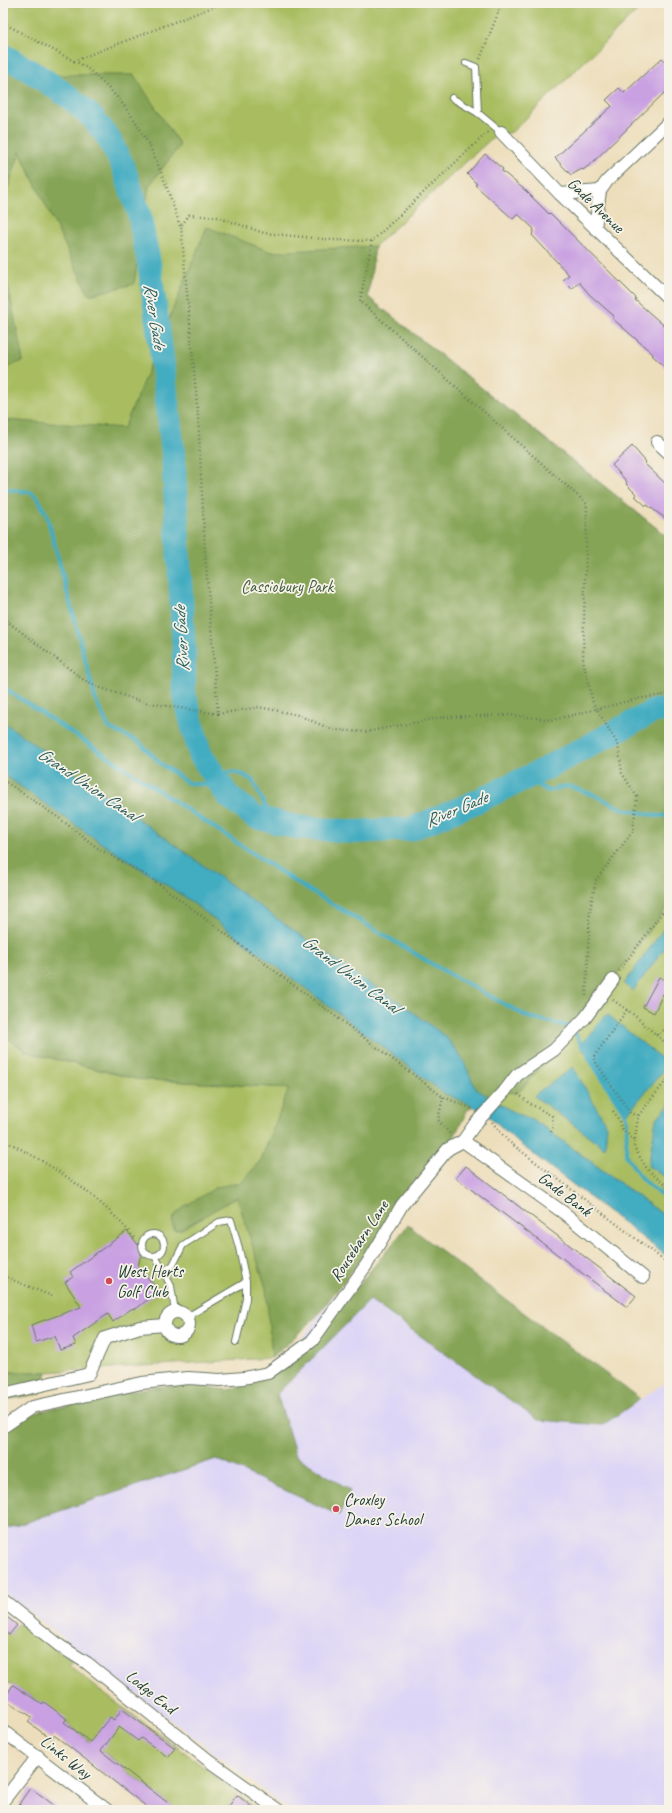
<svg xmlns="http://www.w3.org/2000/svg" width="672" height="1813" font-family="Caveat,sans-serif">
	<style>
		.built { fill: #ddd5f6 }
		.green { fill: #a9bd61; stroke: #647d4a }
		.forest { fill: #86a457; stroke: #527046 }
		.water { fill: #42acc1; stroke: #30747a }
		.lines { fill: none; stroke-linecap: round; stroke-linejoin: round }
		.stream { stroke: #42acc1; stroke-width: 4 }
		.river { stroke: #42acc1; stroke-width: 24 }
		.building { fill: #c9a1e2 }
		.lane-casing { stroke: #677563; stroke-width: 8 }
		.street-casing { stroke: #677563; stroke-width: 14 }
		.path { stroke: #677563; stroke-width: 2.5; stroke-dasharray: 1 3; stroke-linecap: butt }
		.lane { stroke: #fff; stroke-width: 6 }
		.street { stroke: #fff; stroke-width: 12 }
		.street-bridge-casing { stroke: #677563; stroke-width: 14; stroke-linecap: butt }
		.street-bridge { stroke: #fff; stroke-width: 12 }
		.poi-dot { fill: #d1495b; stroke: #f7f3e8; stroke-width: 1.5 }
		.labels { text-anchor: middle; dominant-baseline: central; stroke-width: 3.5; stroke-linejoin: round; paint-order: stroke }
		.street-label { font-size: 17px; fill: #1f3d34; stroke: #f7f3e8 }
		.park-label { font-size: 17px; fill: #425d3f; stroke: #f7f3e8 }
		.poi-label { font-size: 17px; fill: #1f3d34; stroke: #f7f3e8; text-anchor: start }
		.water-label { font-size: 18px; font-style: italic; fill: #2a5e5e; stroke: #f7f3e8 }
	</style>
	<rect width="100%" height="100%" fill="#f7f3e8"/>
	<filter id="ink" filterUnits="userSpaceOnUse"><feTurbulence type="fractalNoise" baseFrequency=".025" numOctaves="2"/><feDisplacementMap in="SourceGraphic" scale="8" xChannelSelector="R" yChannelSelector="G"/><feConvolveMatrix kernelMatrix="1 2 1 2 8 2 1 2 1" color-interpolation-filters="sRGB"/></filter>
	<filter id="wash" filterUnits="userSpaceOnUse"><feTurbulence type="fractalNoise" baseFrequency=".012" numOctaves="4" result="noise"/><feDisplacementMap in="SourceGraphic" scale="16" xChannelSelector="R" yChannelSelector="G"/><feGaussianBlur stdDeviation="0.9" result="paint"/><feColorMatrix in="noise" values="0 0 0 0 0 0 0 0 0 0 0 0 0 0 0 0 0 1.4 0 .05"/><feComposite in="paint" operator="in"/></filter>
	<g filter="url(#wash)">
		<rect width="100%" height="100%" fill="#eddebb"/>
		<path class="built" d="M334,1296L370,1300L538,1420L603,1425L669,1380V1810H289L3,1592V1425L190,1385L228,1390L253,1383L277,1366L294,1348Z"/>
		<g class="green">
			<path d="M3,3H645L512,132L493,137L375,246L368,297L669,538V1219L534,1120L513,1112L476,1089L3,722Z"/>
			<path d="M3,1035L27,1052L136,1079L290,1088L272,1358L47,1372H3Z"/>
			<path d="M20,1624L72,1661L69,1665L107,1696L183,1751L258,1810H177L37,1700L3,1680V1631L9,1635L17,1625Z"/>
		</g>
		<g class="forest">
			<path d="M3,56L37,75H134L180,145L149,186L134,284L89,295L20,152L3,202Z"/>
			<path d="M207,227L271,252L375,246L368,297L669,538V904L580,1023L518,1093L504,1092L468,1109L448,1149L315,1318L272,1358L266,1288L237,1197L180,1230H174L172,1222L175,1215L184,1207L217,1187L242,1182L261,1160L289,1088L136,1079L27,1052L3,1035V420L124,428Z"/>
			<path d="M3,260L23,361L3,369Z"/>
			<path d="M408,1225L454,1261L640,1399L603,1425L538,1420L370,1300L277,1394L296,1456L350,1490L339,1515L216,1459L3,1530V1425L41,1411L151,1387L190,1385L228,1390L253,1383L277,1366L294,1348L337,1311Z"/>
			<path d="M3,1372H47L40,1394L3,1400Z"/>
		</g>
		<g class="water">
			<path d="M3,722L353,973L402,1004L446,1037L463,1060L476,1089L513,1112L534,1120L669,1219V1258L516,1141C492,1117 477,1105 445,1094L185,897L101,843L3,774Z"/>
			<path d="M667,924L669,925V942L633,991L624,984Z"/>
			<path d="M607,1014L662,1059L664,1070L627,1114L580,1045Z"/>
			<path d="M573,1067L607,1126L605,1148L534,1096Z"/>
			<path d="M669,1105V1180L648,1166L656,1119Z"/>
		</g>
		<g class="lines">
			<g class="stream">
				<path d="M3,489L30,492L38,498L47,516L96,701L109,728L139,742L160,763L188,783L221,786"/>
				<path d="M3,687L302,886L444,971L528,1017L572,1027L583,1048"/>
				<path d="M212,773L233,772L244,775L253,781L265,806L280,823"/>
				<path d="M526,778L548,791L568,786L594,795L623,809L658,816L669,815"/>
				<path d="M588,1057L627,1117L626,1155L641,1178L669,1201"/>
			</g>
			<path class="river" d="M3,55L37,75L69,97L94,119L109,139L123,166L139,213L149,263L161,349L173,452L184,651V693L200,754L228,796L255,817L296,827L355,832L411,829L471,804L545,769L654,711L669,710"/>
		</g>
		<g id="blocks">
			<g class="building">
				<path d="M662,58L669,66V96L664,93L591,164L583,170L582,169L571,175L555,158L612,106L606,100L619,88L624,93Z"/>
				<path d="M485,154L503,169L502,171L525,190L549,214L550,213L630,292L636,298L635,300L669,330V371L652,355L653,354L612,318L614,316L590,295L579,282L572,289L563,280L569,275L532,235L534,229L518,214L513,219L475,185L477,184L467,174Z"/>
				<path d="M632,446L646,462L644,463L669,487V521L647,505L646,506L635,496L636,494L626,484L627,482L612,465Z"/>
				<path d="M659,977L669,982V997L663,994L654,1013L643,1007Z"/>
				<path d="M466,1166L636,1296L627,1307L456,1178Z"/>
				<path d="M127,1231L144,1252L141,1254L138,1267L159,1291L137,1308L131,1309L113,1322L108,1314L73,1338L76,1345L60,1350L55,1336L36,1342L31,1325L81,1307L65,1282L73,1277L70,1272Z"/>
				<path d="M3,1614L17,1625L9,1635L3,1631Z"/>
				<path d="M13,1685L42,1704L44,1702L67,1719L64,1722L90,1742L110,1717L114,1720L122,1709L175,1748L168,1757L141,1738L138,1741L119,1727L101,1751L177,1810H151L54,1735L51,1739L28,1722L32,1717L4,1699Z"/>
				<path d="M30,1788L42,1796L60,1810H27L19,1804Z"/>
				<path d="M237,1795L256,1810H226Z"/>
			</g>
		</g>
	</g>
	<g filter="url(#ink)">
		<use href="#blocks" fill-opacity="0" stroke="#677563" stroke-width="1"/>
		<g class="lines">
			<defs>
				<g id="lane">
					<path d="M466,63L476,67L478,113"/>
					<path d="M452,98L478,113L501,132"/>
					<circle cx="153" cy="1245" r="11"/>
					<path d="M155,1256L171,1286L175,1312"/>
					<path d="M163,1272L173,1265L183,1245L219,1222L231,1220L239,1248L246,1282L187,1317"/>
					<path d="M236,1342L246,1299V1282"/>
				</g>
				<g id="street">
					<path d="M501,132L560,194L669,299"/>
					<path d="M560,194L600,191"/>
					<path d="M595,228L600,191L607,181L669,122"/>
					<path d="M657,442L669,453"/>
					<path d="M504,1092L517,1075L554,1050L585,1018L613,980"/>
					<path d="M463,1141L564,1213L643,1277"/>
					<circle cx="177" cy="1324" r="12"/>
					<path d="M3,1394L89,1374L105,1338L140,1327L165,1325"/>
					<path d="M3,1427L32,1407L142,1383L188,1378L220,1380L244,1378L268,1373L312,1341L367,1264L402,1205L448,1149L463,1141L475,1124"/>
					<path d="M3,1601L60,1646L87,1663L212,1763L278,1810"/>
					<path d="M3,1731L107,1810"/>
					<path d="M3,1801L38,1756"/>
				</g>
			</defs>
			<use href="#lane" class="lane-casing"/>
			<use href="#street" class="street-casing"/>
			<g class="path">
				<path d="M3,23L74,61L223,3"/>
				<path d="M480,59L502,3"/>
				<path d="M74,61C86,66 92,72 101,81C145,121 162,171 180,226"/>
				<path d="M372,241L360,301L587,504L583,660L593,703L597,709L637,699L669,694"/>
				<path d="M3,618L84,680L101,688L143,702L218,714L205,552L198,415L181,226L189,215L217,217L264,233L333,240L372,241L488,132"/>
				<path d="M218,714L259,707L298,715L333,730L365,732L444,717L511,715L553,720L597,709L618,745L622,773L637,797L633,831L596,880L590,909L586,996"/>
				<path d="M3,780L59,818L99,849L151,878L443,1097L473,1109"/>
				<path d="M619,971L669,904"/>
				<path d="M613,1000L634,1015L669,1046"/>
				<path d="M627,1010L593,1058L630,1113L638,1116"/>
				<path d="M656,1035L669,1027"/>
				<path d="M669,1077L638,1116L634,1147L647,1169L669,1188"/>
				<path d="M518,1094L529,1103L552,1116L553,1126L550,1135"/>
				<path d="M443,1097L438,1120L450,1134"/>
				<path d="M613,1111L619,1120L621,1128L635,1141"/>
				<path d="M492,1122L508,1141L669,1264"/>
				<path d="M3,1140C53,1165 100,1195 136,1240"/>
				<path d="M3,1276L52,1296"/>
			</g>
			<use href="#lane" class="lane"/>
			<use href="#street" class="street"/>
			<defs>
				<path id="street-bridge" d="M475,1124L504,1092"/>
			</defs>
			<use href="#street-bridge" class="street-bridge-casing"/>
			<use href="#street-bridge" class="street-bridge"/>
		</g>
	</g>
	<g class="poi-dot">
		<circle cx="109" cy="1281" r="4"/>
		<circle cx="336" cy="1509" r="4"/>
	</g>
	<g class="labels">
		<g class="street-label">
			<text transform="translate(596 205) rotate(44)">Gade Avenue</text>
			<text transform="translate(565 1194) rotate(37)">Gade Bank</text>
			<text transform="translate(359 1241) rotate(-57)">Rousebarn Lane</text>
			<text transform="translate(151 1692) rotate(39)">Lodge End</text>
			<text transform="translate(66 1757) rotate(38)">Links Way</text>
		</g>
		<g class="park-label">
			<text x="287" y="586">Cassiobury Park</text>
		</g>
		<g class="poi-label">
			<text x="117" y="1271">West Herts<tspan x="117" dy="20">Golf Club</tspan></text>
			<text x="344" y="1499">Croxley<tspan x="344" dy="20">Danes School</tspan></text>
		</g>
		<g class="water-label">
			<text transform="translate(155 316) rotate(81)">River Gade</text>
			<text transform="translate(181 639) rotate(-93)">River Gade</text>
			<text transform="translate(88 784) rotate(34)">Grand Union Canal</text>
			<text transform="translate(456 809) rotate(-23)">River Gade</text>
			<text transform="translate(351 974) rotate(37)">Grand Union Canal</text>
		</g>
	</g>
	<rect width="672" height="1813" fill="none" stroke="#f7f3e8" stroke-width="16"/>
</svg>
